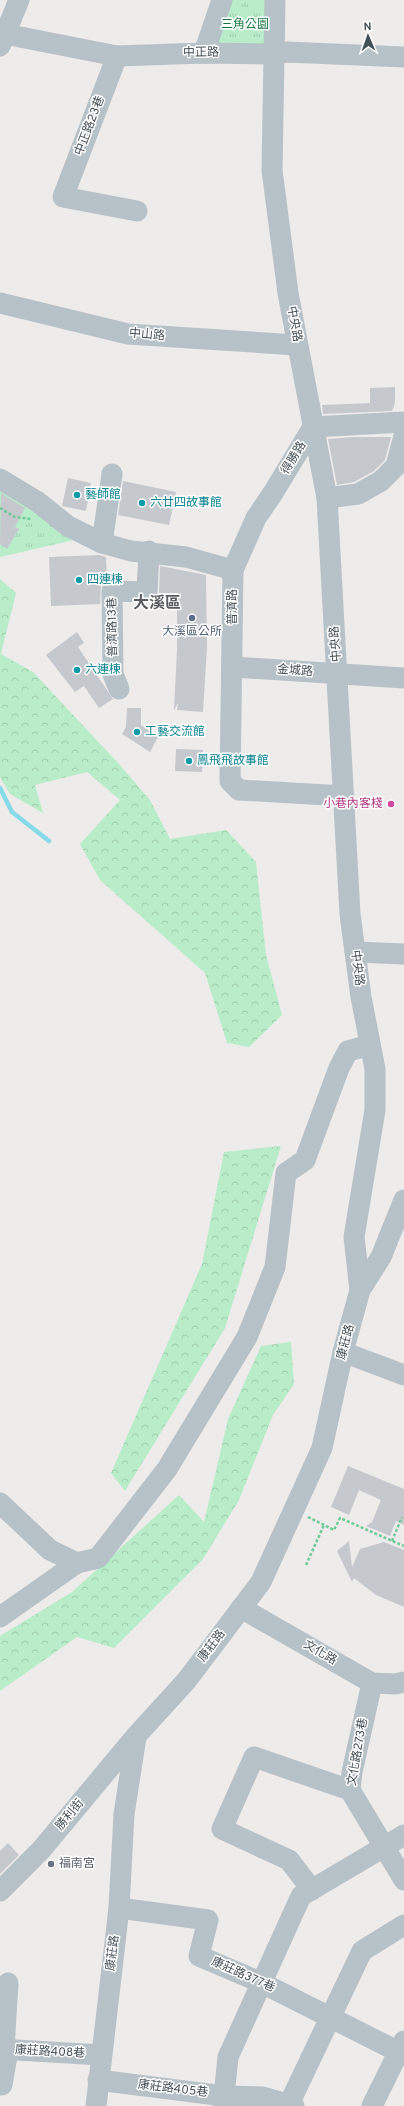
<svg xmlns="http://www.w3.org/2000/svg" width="404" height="2106" font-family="Overpass,'Noto Sans TC',sans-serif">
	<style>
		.forest { fill: url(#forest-crowns) }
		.park { fill: url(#park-tufts) }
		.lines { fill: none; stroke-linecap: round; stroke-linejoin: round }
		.stream { stroke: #87dbe9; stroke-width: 4.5 }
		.building { fill: #c5c9ce }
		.path { stroke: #72c999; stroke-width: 2.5; stroke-dasharray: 3 2; stroke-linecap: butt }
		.minor { stroke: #b7c1c8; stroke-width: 21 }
		.culture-dot { fill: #0f9aa8; stroke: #fff; stroke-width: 1.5 }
		.service-dot { fill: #5c6f8a; stroke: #fff; stroke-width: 1.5 }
		.hotel-dot { fill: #d1479c; stroke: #fff; stroke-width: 1.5 }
		.worship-dot { fill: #6b7280; stroke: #fff; stroke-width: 1.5 }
		.labels { text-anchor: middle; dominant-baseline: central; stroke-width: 3; stroke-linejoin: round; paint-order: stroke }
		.park-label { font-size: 12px; fill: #187741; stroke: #fff }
		.street-label { font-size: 12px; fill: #445058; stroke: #fff }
		.culture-label { font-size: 12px; fill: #0d838f; stroke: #fff; text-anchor: start }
		.service-label { font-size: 12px; fill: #4e5e75; stroke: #fff }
		.hotel-label { font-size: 12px; fill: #b23c85; stroke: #fff; text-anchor: end }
		.worship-label { font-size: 12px; fill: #5b616d; stroke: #fff; text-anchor: start }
		.district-label { font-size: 16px; font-weight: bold; fill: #585c60; stroke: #fff }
	</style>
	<defs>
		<pattern id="forest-crowns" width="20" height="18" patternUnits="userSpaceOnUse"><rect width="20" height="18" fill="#b9edc9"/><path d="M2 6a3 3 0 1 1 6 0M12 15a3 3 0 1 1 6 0" fill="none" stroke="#a0cdaf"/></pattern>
		<pattern id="park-tufts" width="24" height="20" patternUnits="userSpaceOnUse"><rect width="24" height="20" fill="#b9edc9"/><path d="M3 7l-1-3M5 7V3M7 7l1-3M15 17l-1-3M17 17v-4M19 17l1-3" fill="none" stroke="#a0cdaf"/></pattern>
	</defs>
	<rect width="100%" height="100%" fill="#eeebeb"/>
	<g class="forest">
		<path d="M0,579L16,593L1,654L33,672L119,764L150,800L170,839L226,830L256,862L266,955L282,1015L249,1047L227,1043L205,973L100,880L80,844L120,800L87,772L35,785L43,813L10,794L0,777Z"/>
		<path d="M281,1146L225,1328L125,1491L111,1473L202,1264L224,1152Z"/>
		<path d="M291,1342L294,1384L273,1415L239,1500L203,1559L114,1648L77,1637L0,1691V1636L72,1592L179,1495L204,1522L228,1419L261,1346Z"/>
	</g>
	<g class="park">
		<path d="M229,0H269V52L212,47Z"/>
		<path d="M0,481L105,533L0,557Z"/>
	</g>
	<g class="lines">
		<path class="stream" d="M0,788L12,812L49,841"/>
	</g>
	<g class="building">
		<path d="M395,387V403L392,411L323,414L322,405L370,403V388Z"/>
		<path d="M353,437H391L385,460L374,471L354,482L337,485L328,439Z"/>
		<path d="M68,478L91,483L86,511L62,506Z"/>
		<path d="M123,481L176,492L169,525L118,515Z"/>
		<path d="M1,493L25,508L15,527L19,529L7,549L0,544Z"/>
		<path d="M99,555L106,557L107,580L101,585L100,604L51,606L49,557Z"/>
		<path d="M160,566L206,575L207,647L203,712L177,710L178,703L174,710L177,650V593H159Z"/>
		<path d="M77,632L84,643L78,647L113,699L99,708L84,686L75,692L46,655Z"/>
		<path d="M127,708H141V725L158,737L150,752L122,734L126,727Z"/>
		<path d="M176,749L203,750L202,772L175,771Z"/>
		<path d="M348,1466L404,1489V1525L396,1521L390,1536L366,1526L372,1522L381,1500L359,1490L349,1515L331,1507Z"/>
		<path d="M349,1541L352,1567L360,1549L384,1542L404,1550V1607L376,1595L354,1578L352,1582L337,1551Z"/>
		<path d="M8,1843L19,1855L0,1874V1851Z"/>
	</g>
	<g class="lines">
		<g class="path">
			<path d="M0,508L15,517L31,519"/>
			<path d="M308,1517L334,1530L340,1518L404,1546"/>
			<path d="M392,1541L402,1517"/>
			<path d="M306,1565L324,1525"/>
		</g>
		<g class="minor">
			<path d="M275,0L272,170L288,293L327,498L350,914L361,997L375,1069V1110L354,1237L360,1290"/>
			<path d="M0,33L117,56L204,53L274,54L287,52L404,57"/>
			<path d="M0,46L19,0"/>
			<path d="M204,53L222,0"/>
			<path d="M117,56L63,197L137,211"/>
			<path d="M0,303L128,334L297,345"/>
			<path d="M313,427L273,493L256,518L233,570L230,781L239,790L344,796"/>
			<path d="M313,427L404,422"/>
			<path d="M0,479L38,502L68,526L102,543L131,551L186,557L233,570"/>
			<path d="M327,498L358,494L381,481L396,466L404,436"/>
			<path d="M102,543L112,474"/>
			<path d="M233,667L404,678"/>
			<path d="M119,689L113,674L112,591L147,592L149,551"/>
			<path d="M355,952L404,954"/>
			<path d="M343,1352L404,1375"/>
			<path d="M0,1503L50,1550L77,1563"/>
			<path d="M241,1608L372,1683L396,1684L404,1682"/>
			<path d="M0,1617L77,1563L98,1558L167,1469L247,1337L275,1267L286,1173L305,1160L339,1068L348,1051L370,1045"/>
			<path d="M372,1683L352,1772L350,1790L404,1880"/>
			<path d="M312,1890L289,1860L222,1829L254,1757L350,1790"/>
			<path d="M0,1891L41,1850L136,1736L187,1680L261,1582L322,1448L343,1352L360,1290L381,1257L404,1200"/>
			<path d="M119,1908L208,1920L199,1956L262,1983L399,2052"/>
			<path d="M0,2049L101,2055"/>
			<path d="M4,2049L8,1983"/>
			<path d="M98,2080L224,2096L263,2097L294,2106"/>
			<path d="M0,2085H2L8,2050"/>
			<path d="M289,2104L362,1951L404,1925"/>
			<path d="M96,2106L119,1908L124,1814L136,1737"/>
			<path d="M223,2106L228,2057L301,1896L404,1835"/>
			<path d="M372,2106L404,2041"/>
		</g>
	</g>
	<g class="culture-dot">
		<circle cx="77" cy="495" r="4"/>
		<circle cx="142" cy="503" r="4"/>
		<circle cx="79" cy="580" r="4"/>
		<circle cx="77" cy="670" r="4"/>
		<circle cx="137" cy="732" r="4"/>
		<circle cx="189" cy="761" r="4"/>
	</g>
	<circle class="service-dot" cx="192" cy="618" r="4"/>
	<circle class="hotel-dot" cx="391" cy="804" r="4"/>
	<circle class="worship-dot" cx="51" cy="1864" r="4"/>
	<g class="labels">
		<g class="park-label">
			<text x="245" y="25">三角公園</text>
		</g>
		<g class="street-label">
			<text transform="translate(201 53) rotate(-1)">中正路</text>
			<text transform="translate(90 126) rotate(-69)">中正路23巷</text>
			<text transform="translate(294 324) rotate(80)">中央路</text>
			<text transform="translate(147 335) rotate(5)">中山路</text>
			<text transform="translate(294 458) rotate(-59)">得勝路</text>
			<text transform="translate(233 607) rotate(-90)">普濟路</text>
			<text transform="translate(113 627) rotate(-91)">普濟路13巷</text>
			<text transform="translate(336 644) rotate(-94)">中央路</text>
			<text transform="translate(295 671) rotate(4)">金城路</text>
			<text transform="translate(357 968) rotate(83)">中央路</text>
			<text transform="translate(346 1342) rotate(-75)">康莊路</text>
			<text transform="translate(212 1646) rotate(-53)">康莊路</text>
			<text transform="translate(320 1653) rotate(30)">文化路</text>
			<text transform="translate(358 1752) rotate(-80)">文化路273巷</text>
			<text transform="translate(70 1815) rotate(-50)">勝利街</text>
			<text transform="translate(113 1953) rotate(-83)">康莊路</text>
			<text transform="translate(243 1975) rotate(24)">康莊路377巷</text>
			<text transform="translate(50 2052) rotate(3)">康莊路408巷</text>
			<text transform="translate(173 2089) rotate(7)">康莊路405巷</text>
		</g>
		<g class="culture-label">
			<text x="85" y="495">藝師館</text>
			<text x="150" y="503">六廿四故事館</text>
			<text x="87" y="580">四連棟</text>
			<text x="85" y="670">六連棟</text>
			<text x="145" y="732">工藝交流館</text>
			<text x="197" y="761">鳳飛飛故事館</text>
		</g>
		<g class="service-label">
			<text x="192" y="632">大溪區公所</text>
		</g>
		<g class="hotel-label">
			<text x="383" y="804">小巷內客棧</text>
		</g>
		<g class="worship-label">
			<text x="59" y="1864">福南宮</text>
		</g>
		<g class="district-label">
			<text x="157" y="604">大溪區</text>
		</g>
	</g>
	<g transform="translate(368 36) rotate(358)" stroke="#ffffff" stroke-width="3" paint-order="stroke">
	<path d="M0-3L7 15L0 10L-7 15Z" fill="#445058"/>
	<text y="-6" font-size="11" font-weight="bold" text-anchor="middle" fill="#445058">N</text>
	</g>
</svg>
